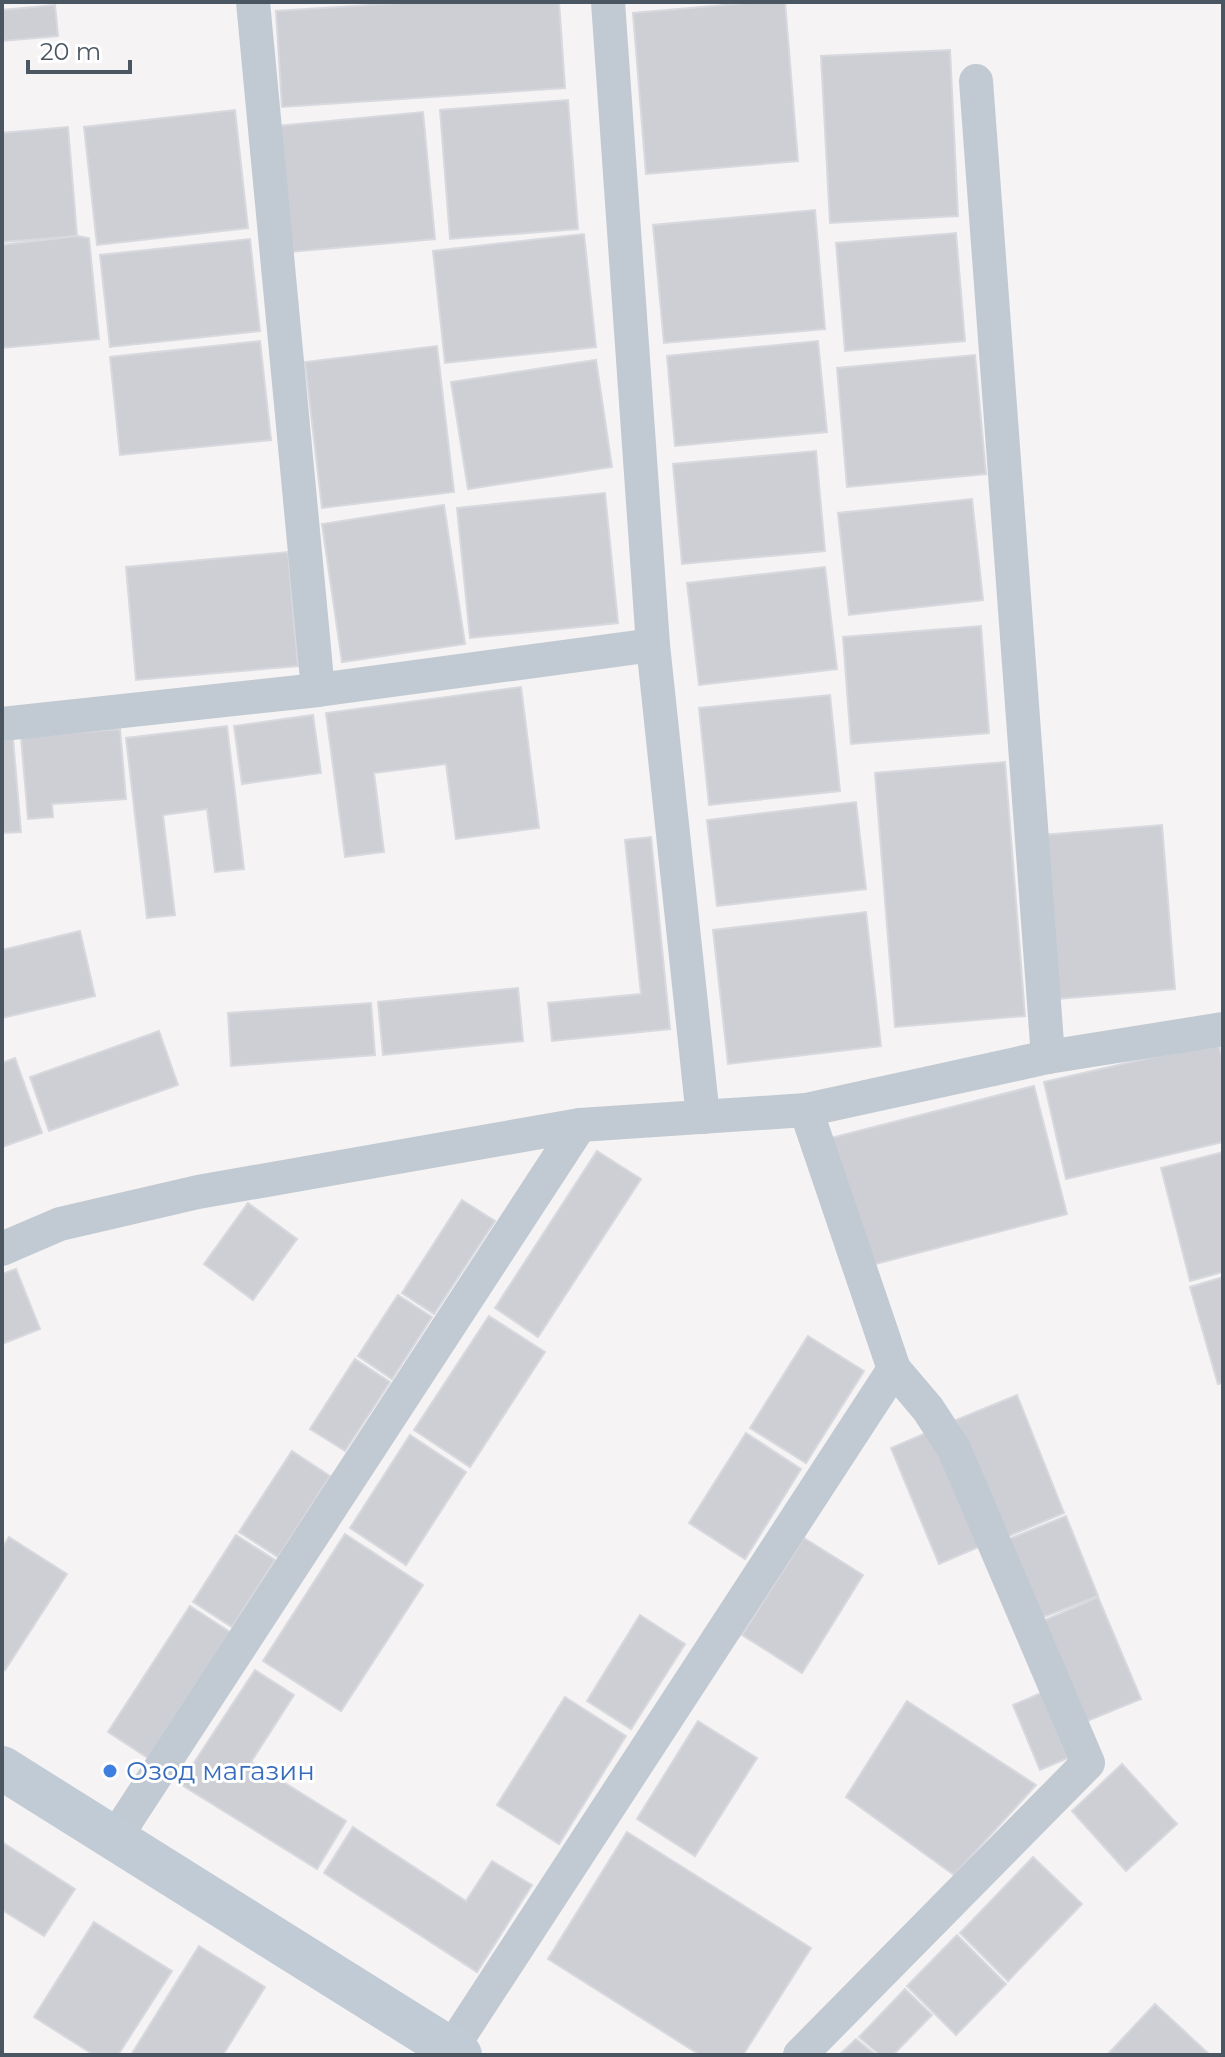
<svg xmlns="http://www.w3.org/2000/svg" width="1225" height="2057" font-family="Montserrat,sans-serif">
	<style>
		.building { fill: #cdcfd5; stroke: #d7d9de; stroke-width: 2 }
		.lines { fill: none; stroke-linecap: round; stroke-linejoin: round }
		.minor { stroke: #c1cad2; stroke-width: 34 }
		.secondary { stroke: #c1cbd6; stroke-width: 44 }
		.shop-dot { fill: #3f7fe0; stroke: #fff; stroke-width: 3 }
		.labels { text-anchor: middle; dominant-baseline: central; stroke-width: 6; stroke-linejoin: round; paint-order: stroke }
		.shop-label { font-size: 26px; fill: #366cbe; stroke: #fff; text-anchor: start }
	</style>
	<rect width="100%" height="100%" fill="#f5f3f3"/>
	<g class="building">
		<path d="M416,2H559L565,88L282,107L276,11Z"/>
		<path d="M759,2H785L798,161L646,174L633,13Z"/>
		<path d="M55,5L58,36L2,41V10Z"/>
		<path d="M950,50L958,216L830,223L821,56Z"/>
		<path d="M568,100L578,229L450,239L440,110Z"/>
		<path d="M235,110L248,228L97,245L84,127Z"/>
		<path d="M423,112L435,239L290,252L278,126Z"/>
		<path d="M68,127L77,236L2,242V133Z"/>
		<path d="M815,210L825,329L664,343L653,225Z"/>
		<path d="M956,233L965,341L845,351L836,243Z"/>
		<path d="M584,234L596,347L445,363L433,251Z"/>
		<path d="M77,236L89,238L99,339L2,348V245Z"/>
		<path d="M250,239L260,331L110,347L100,255Z"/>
		<path d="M260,341L271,440L120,455L110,357Z"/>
		<path d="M818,341L827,432L675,446L667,356Z"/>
		<path d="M437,346L454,492L322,508L305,362Z"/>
		<path d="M975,355L986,474L847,487L837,368Z"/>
		<path d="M596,360L612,467L468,489L451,382Z"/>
		<path d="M816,451L825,551L682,564L673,464Z"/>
		<path d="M605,493L618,623L470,638L457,508Z"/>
		<path d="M972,499L983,600L849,615L838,513Z"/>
		<path d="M444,505L465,644L342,662L322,524Z"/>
		<path d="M288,552L298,666L136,680L126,567Z"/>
		<path d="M825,567L837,669L699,685L687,583Z"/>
		<path d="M981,626L989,733L851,744L843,637Z"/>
		<path d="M521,687L539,828L456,839L446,764L374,773L384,852L345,857L326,713Z"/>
		<path d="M830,695L840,791L709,805L699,708Z"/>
		<path d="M313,715L321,773L242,784L234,726Z"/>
		<path d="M227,726L244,869L215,872L207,809L163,815L175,915L147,918L126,738Z"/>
		<path d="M120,729L126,799L52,804L53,817L28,819L21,737Z"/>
		<path d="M13,739L21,832L2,833V740Z"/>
		<path d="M1005,762L1025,1016L895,1027L875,773Z"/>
		<path d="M856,802L866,889L717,906L707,820Z"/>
		<path d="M1162,825L1175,989L1057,999L1043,835Z"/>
		<path d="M651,837L670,1029L552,1041L548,1003L641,994L625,840Z"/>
		<path d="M866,912L881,1046L728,1064L713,930Z"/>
		<path d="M80,931L95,996L2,1018V950Z"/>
		<path d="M518,988L523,1041L383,1055L378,1002Z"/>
		<path d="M371,1003L375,1055L231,1066L228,1013Z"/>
		<path d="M159,1031L178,1085L49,1131L30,1077Z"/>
		<path d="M1218,1042L1223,1064V1142L1066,1179L1044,1082Z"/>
		<path d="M15,1058L42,1133L2,1147V1063Z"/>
		<path d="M1034,1086L1067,1214L864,1267L831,1138Z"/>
		<path d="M597,1151L641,1179L538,1337L495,1308Z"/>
		<path d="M1223,1152V1272L1190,1281L1161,1168Z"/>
		<path d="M462,1200L495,1221L434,1314L402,1293Z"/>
		<path d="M248,1203L297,1239L253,1300L204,1264Z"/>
		<path d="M16,1269L40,1329L2,1344V1274Z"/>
		<path d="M1223,1277V1383L1218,1384L1190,1287Z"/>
		<path d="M398,1295L432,1317L392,1379L358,1356Z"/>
		<path d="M489,1316L545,1352L470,1467L414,1430Z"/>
		<path d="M808,1336L864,1371L806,1463L750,1428Z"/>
		<path d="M355,1359L390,1382L345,1451L310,1429Z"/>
		<path d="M1017,1395L1064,1513L1004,1538L956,1420Z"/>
		<path d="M933,1430L981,1546L939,1564L891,1448Z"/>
		<path d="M746,1433L801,1469L745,1559L689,1523Z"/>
		<path d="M410,1435L466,1472L406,1565L350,1528Z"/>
		<path d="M292,1451L330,1476L278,1557L239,1532Z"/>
		<path d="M1066,1516L1098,1596L1036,1620L1004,1541Z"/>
		<path d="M345,1534L423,1585L341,1711L263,1661Z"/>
		<path d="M236,1535L275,1560L232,1627L193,1602Z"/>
		<path d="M9,1537L67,1574L5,1670L2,1668V1548Z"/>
		<path d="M804,1538L863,1575L802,1673L742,1635Z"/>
		<path d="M1098,1597L1141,1699L1080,1724L1038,1623Z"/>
		<path d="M190,1606L230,1632L148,1758L108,1732Z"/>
		<path d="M640,1615L685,1644L631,1729L587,1701Z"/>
		<path d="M255,1670L294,1695L251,1762L346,1821L317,1869L180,1784Z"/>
		<path d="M1041,1693L1068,1758L1040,1770L1013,1705Z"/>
		<path d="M565,1697L626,1736L559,1844L497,1805Z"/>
		<path d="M907,1701L1036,1785L954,1875L846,1797Z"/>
		<path d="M698,1721L757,1758L695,1856L637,1819Z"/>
		<path d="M1122,1764L1177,1824L1126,1871L1072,1811Z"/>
		<path d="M353,1827L466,1901L492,1861L532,1885L477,1972L324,1873Z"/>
		<path d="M627,1832L811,1948L743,2055H700L548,1959Z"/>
		<path d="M2,1842L75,1889L44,1936L2,1910Z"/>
		<path d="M1033,1857L1082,1904L1008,1981L960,1933Z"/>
		<path d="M94,1922L172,1971L118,2055H94L34,2017Z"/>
		<path d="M957,1935L1006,1984L956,2035L907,1986Z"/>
		<path d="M199,1946L265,1987L223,2055H131Z"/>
		<path d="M905,1989L932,2015L893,2055H880L859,2037Z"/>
		<path d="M1155,2004L1210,2055H1107Z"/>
		<path d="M856,2039L876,2055H839Z"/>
	</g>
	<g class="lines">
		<g class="minor">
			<path d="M253,2L318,690"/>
			<path d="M608,2L653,645L703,1117"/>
			<path d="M976,81L1048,1057"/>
			<path d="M2,724L318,690L653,645"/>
			<path d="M2,1249L60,1224L198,1192L580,1125L806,1110L1048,1057L1223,1029"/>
			<path d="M115,1838L580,1125"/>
			<path d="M451,2049L894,1369"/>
			<path d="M800,2055L1088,1763L954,1449L928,1409L894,1369L806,1110"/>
		</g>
		<path class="secondary" d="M2,1768L460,2055"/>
	</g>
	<circle class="shop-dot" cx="110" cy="1771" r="8"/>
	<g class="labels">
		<g class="shop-label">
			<text x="126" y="1771">Озод магазин</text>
		</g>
	</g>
	<rect width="1225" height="2057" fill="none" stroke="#4a5661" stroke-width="8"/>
	<path d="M28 60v12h102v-12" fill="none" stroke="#4a5661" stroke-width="4"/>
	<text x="40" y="60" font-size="24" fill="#4a5661" stroke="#ffffff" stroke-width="6" paint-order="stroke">20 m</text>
</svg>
